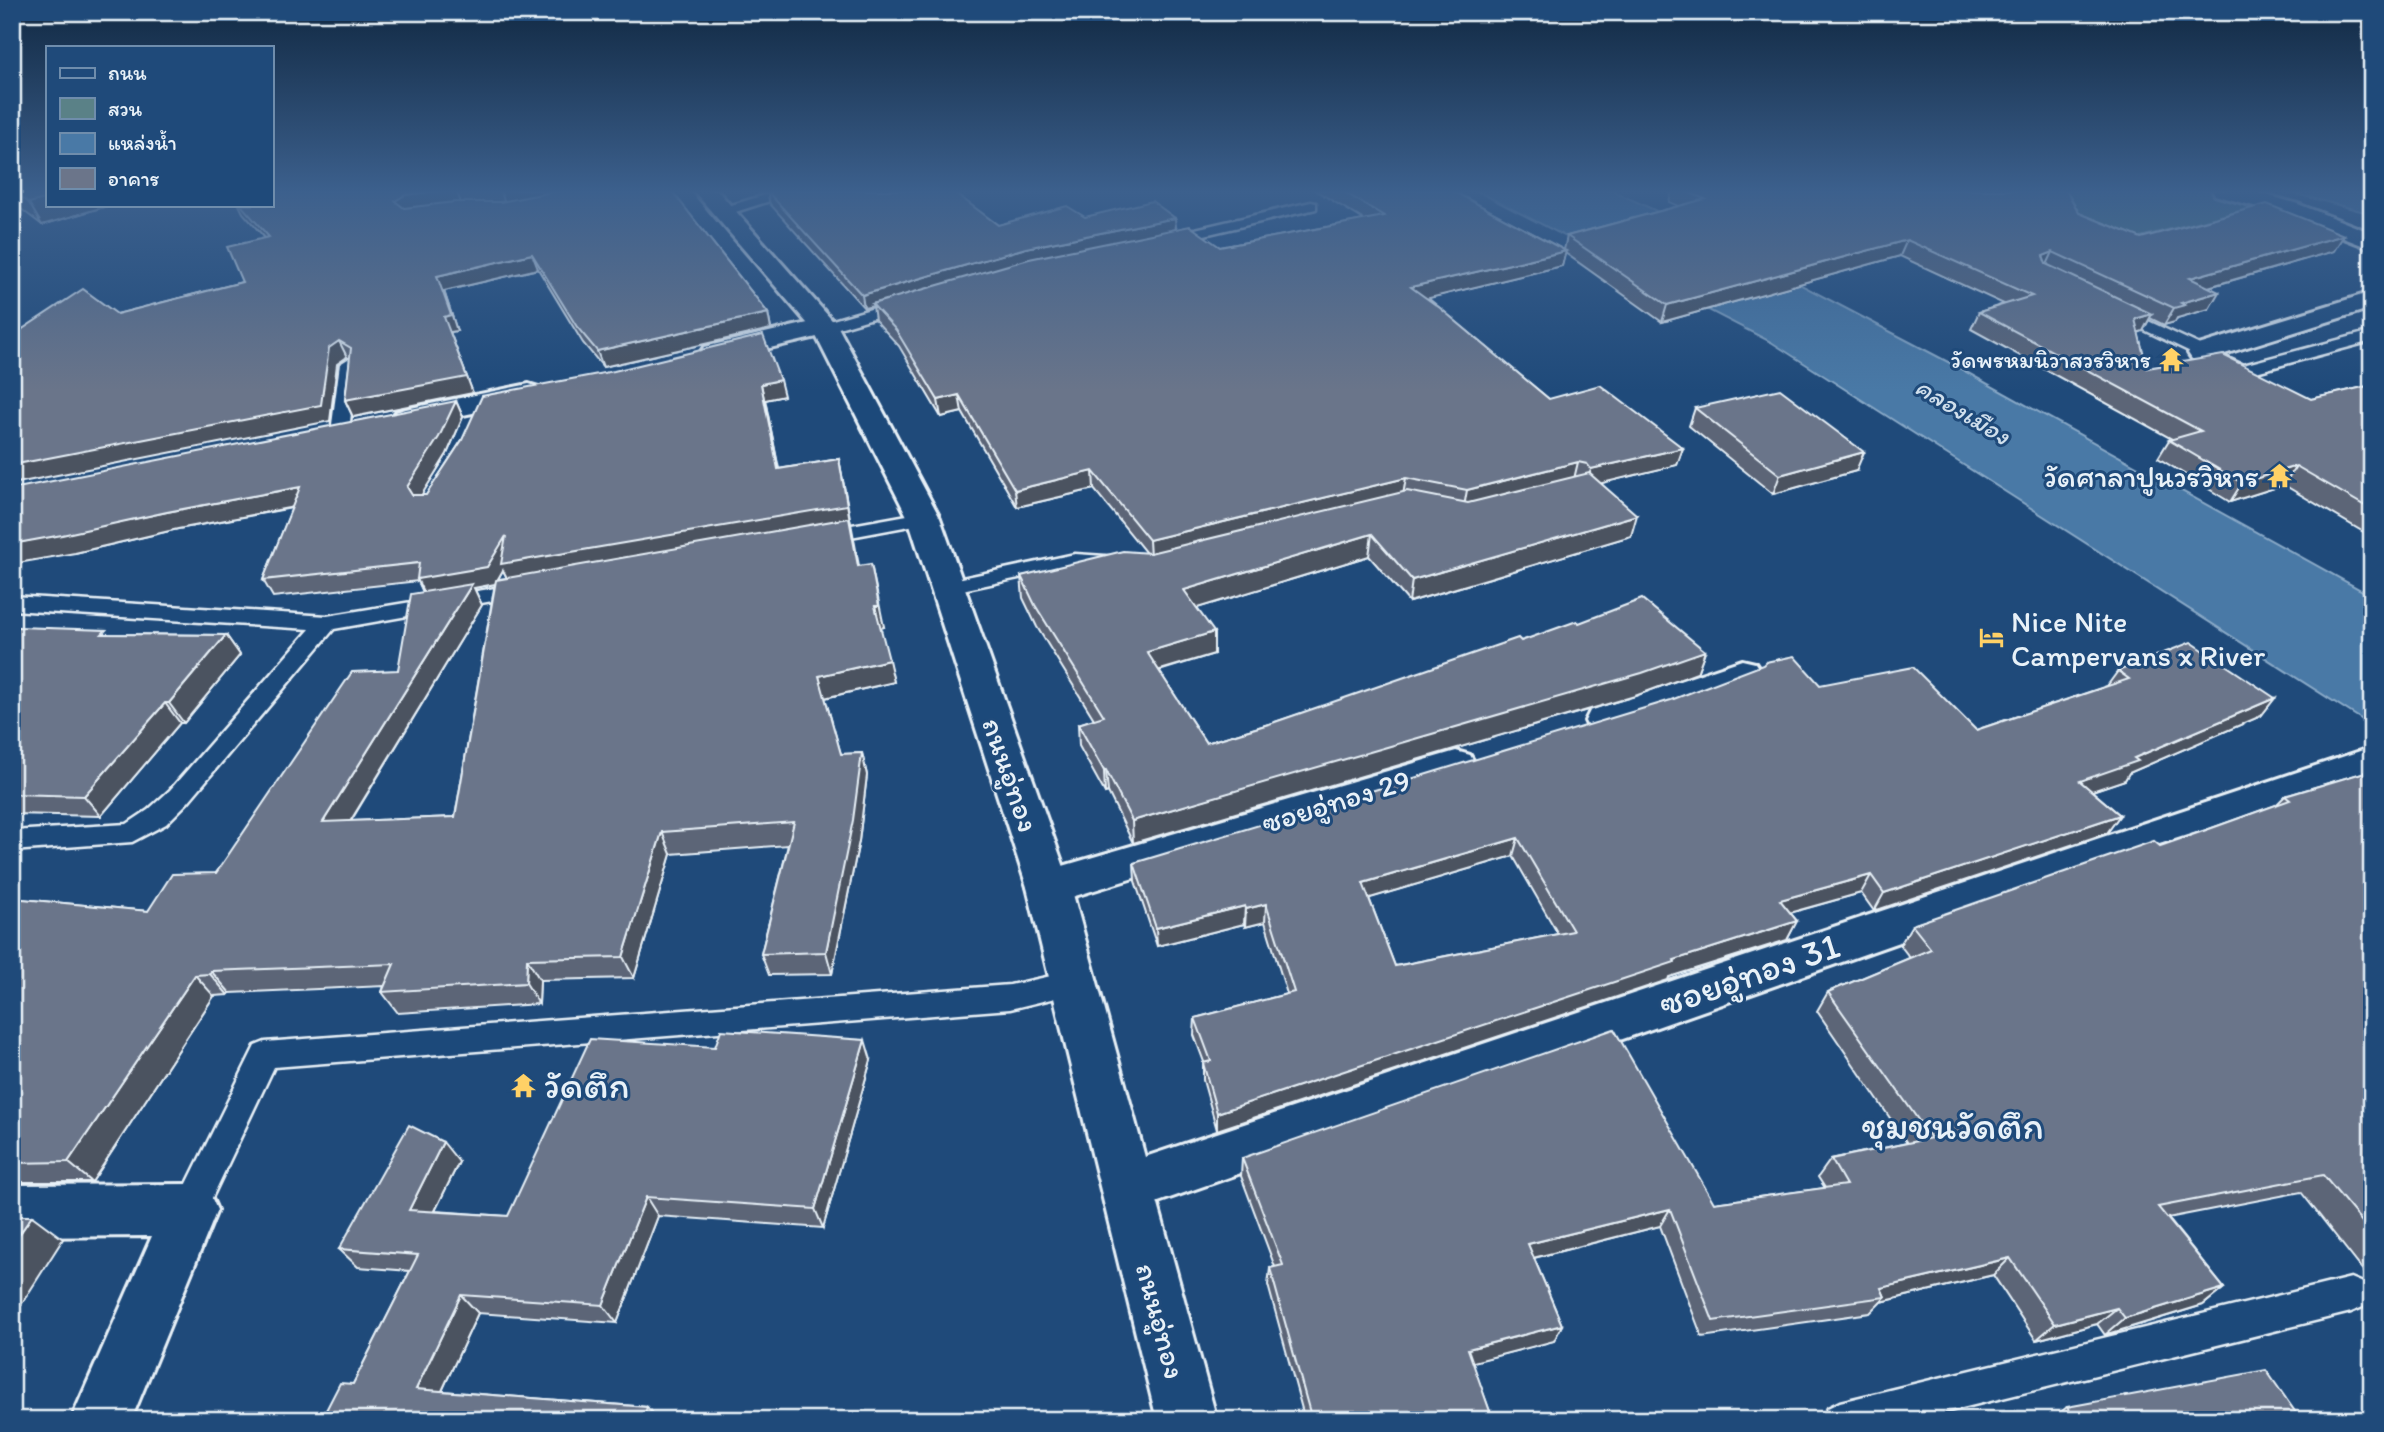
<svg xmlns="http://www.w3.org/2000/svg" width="2384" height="1432" font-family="Itim,'Playpen Sans Thai',sans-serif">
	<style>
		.green { fill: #5a8187; stroke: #a1b9c0; stroke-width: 2 }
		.water { fill: #4979a6; stroke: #89a9c7; stroke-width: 2 }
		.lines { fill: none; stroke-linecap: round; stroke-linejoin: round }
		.service-casing { stroke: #e8f1f8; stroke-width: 5 }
		.minor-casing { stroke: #e8f1f8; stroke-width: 6 }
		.secondary-casing { stroke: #e8f1f8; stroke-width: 6 }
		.service { fill: #1f4a7a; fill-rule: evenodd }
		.minor { fill: #1f4a7a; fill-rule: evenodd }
		.secondary { fill: #1f4a7a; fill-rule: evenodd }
		.wall { fill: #5c6577; stroke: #e8f1f8; stroke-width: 2; fill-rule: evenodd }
		.shaded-wall { fill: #4b5261; stroke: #e8f1f8; stroke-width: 2 }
		.building { fill: #6b758a; stroke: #e8f1f8; stroke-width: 2; fill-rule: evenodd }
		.labels { text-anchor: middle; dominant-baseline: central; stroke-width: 6; stroke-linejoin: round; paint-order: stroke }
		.far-poi-label { font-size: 24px; fill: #e8f1f8; stroke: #1f4a7a; text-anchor: end }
		.far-water-label { font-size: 26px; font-style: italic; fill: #d0dfec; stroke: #1f4a7a }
		.poi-label { font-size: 30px; fill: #e8f1f8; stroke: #1f4a7a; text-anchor: end }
		.street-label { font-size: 30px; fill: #e8f1f8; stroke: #1f4a7a }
		.near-street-label { font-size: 37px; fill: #e8f1f8; stroke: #1f4a7a }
		.near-poi-label { font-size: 37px; fill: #e8f1f8; stroke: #1f4a7a; text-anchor: start }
		.near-neighbourhood-label { font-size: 38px; fill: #e8f1f8; stroke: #1f4a7a }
	</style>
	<rect width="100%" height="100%" fill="#1f4a7a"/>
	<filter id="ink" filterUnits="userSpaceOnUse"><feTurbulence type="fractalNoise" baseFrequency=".0143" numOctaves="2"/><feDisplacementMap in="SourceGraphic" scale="14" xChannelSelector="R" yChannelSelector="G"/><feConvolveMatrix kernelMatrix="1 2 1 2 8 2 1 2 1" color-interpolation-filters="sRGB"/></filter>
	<g filter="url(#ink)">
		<path class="green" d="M1982,190H2209L2262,205L2114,244Z"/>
		<g class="water">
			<path d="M1475,190H1611L1689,226L1950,363L2370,595L2372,726L1771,342Z"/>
			<path d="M2281,190H2372V214Z"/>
		</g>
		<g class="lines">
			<defs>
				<g id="service">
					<path d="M782,190H804L723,216L716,212L718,209Z"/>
					<path d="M1311,202L1316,203V209L1170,243L1163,239L1165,236Z"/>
					<path d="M902,300L907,302L910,305L907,308L825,332L817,327L819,324Z"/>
					<path d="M2120,308L2243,365L2372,331V341L2241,376L2115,316L2112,313Z"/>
					<path d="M348,359L356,364L349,432L340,437L331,432L340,364Z"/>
					<path d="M924,512L931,514L934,518L931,522L824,542L814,536L824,530Z"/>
					<path d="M1075,554L1120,557L1127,559L1130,563L1127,567L1120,569L1075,566L948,593L941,592L938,587L941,582L948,581Z"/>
					<path d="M525,583L532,584L535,589L532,594L334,629L188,802L166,824L132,842L12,851V831L127,824L148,810L170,790L310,629L12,610V596L327,616Z"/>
					<path d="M1074,971L1084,975L1088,983L1084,991L1010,1009L274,1067L201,1221L190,1225L179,1221L174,1210L255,1046L265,1042L1010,985Z"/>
					<path d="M2351,1278L2363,1283L2368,1295L2363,1307L2351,1312L1913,1420H1822L1828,1408L1840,1402Z"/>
				</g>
				<g id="minor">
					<path d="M2212,190H2250L2298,204L2372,233V249L2282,214L2215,195Z"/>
					<path d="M2372,292V308L2202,361L2192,359L2188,353L2192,347Z"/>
					<path d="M825,319L834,321L838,327L834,333L714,361L704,359L700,353L704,347Z"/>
					<path d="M529,384L539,387L543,393L539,399L406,427L396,424L391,418L396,412L406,409Z"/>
					<path d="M1742,660L1755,663L1761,672L1755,681L1664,716L1618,731L1604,734L1590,731L1585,721L1590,711Z"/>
					<path d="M2372,747V776L1127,1213L1108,1206L1101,1188L1108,1170L1127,1163Z"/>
					<path d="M1456,751L1470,755L1476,765L1470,775L1049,904L1034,899L1027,887L1034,875L1049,870Z"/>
					<path d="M190,1184L209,1192L217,1210L131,1420H71L152,1236L12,1237V1185Z"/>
				</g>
				<path id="secondary" d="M693,190H717L838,327L940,518L1071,887L1217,1420H1157L1027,887L908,518L813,330Z"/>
			</defs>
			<use href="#service" class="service-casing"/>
			<use href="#minor" class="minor-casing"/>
			<use href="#secondary" class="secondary-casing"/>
			<use href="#service" class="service"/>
			<use href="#minor" class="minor"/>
			<use href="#secondary" class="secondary"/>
		</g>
		<g class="wall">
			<path d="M12,190L47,205H111L42,225L12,202Z"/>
			<path d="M271,190H671L768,313L771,329L603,367L583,343L538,269L444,291L457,331L450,332L473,393L353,417L345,400L350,359L347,357L337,364L330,421L15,340L12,336L117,314L242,282L265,238L243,213L239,205H271Z"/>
			<path d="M758,190H951L998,225L1085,217L1175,218L1176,229L1220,247L1364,220L1315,190H1451L1564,250L1567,236L1679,206L1669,202L1672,190H2066L2079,213L2141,238L2334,251L2209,287V309L2177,318L2175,322L2164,325L2150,318L2143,331L2138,333L2147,368L2311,399L2372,385V537L2284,485L2230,502L2158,458L2169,440L2172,439L1971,329L1979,312L2004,304L1900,256L1662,322L1565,253L1562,266L1428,298L1549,399L1683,448L1677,465L1601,483L1631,536L1409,602L1369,556L1197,608L1214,654L1159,671L1206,743L1272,723L1521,641L1579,623L1705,651L1697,673L1635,696L1133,843L1108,792L1105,793L1079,746L1078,724L1094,719L1037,627L1023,598L1021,576L1146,553L1094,489L1017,507L962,412L941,417L899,346L875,320L873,306L864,308L770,204L767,192L761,194Z"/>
			<path d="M784,396L765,400L779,469L839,459L859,566L884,627L880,628L894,682L825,698L841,754L862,753L867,775L859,841L832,974L769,975L761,954L788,845L671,854L634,978L540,980L539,1004L398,1013L382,992L384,986L230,993L228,995L214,996L92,1182H12V898L148,911L216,873L398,670L423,592L418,581L273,597L263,580L292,508L178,529L75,553L456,401L463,417L447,454L421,495H426L462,440ZM503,570L507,578L498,579ZM495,583L455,817L351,821L482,605L474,588L495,584Z"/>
			<path d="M1695,408L1856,471L1773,494L1689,426Z"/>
			<path d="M12,630L109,634L226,635L240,655L184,723H180L101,816L12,814Z"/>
			<path d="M2118,671L2275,698L2261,716L2129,773L2125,780L2092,791L2120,815L2107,833L1874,911L1861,893L1790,913L1797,921L1787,940L1669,977L1668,980L1217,1130L1203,1080V1063L1204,1062L1194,1035L1195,1018L1287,994L1265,922L1245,927L1244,924L1157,946L1135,881L1134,863L1820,685L1976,730L2107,686ZM1513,856L1558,934L1395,966L1369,898Z"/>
			<path d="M2372,770V1282L2301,1192L2168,1218L2224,1288L2203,1305L2105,1335L2097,1324L2036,1340L1993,1275L1881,1302L1870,1313L1702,1337L1660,1226L1534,1258L1562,1325L1554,1341L1472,1362L1493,1420H1305L1268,1285L1270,1268L1275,1267L1241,1176L1242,1158L1714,1203L1825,1188L1818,1177L1831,1159L1907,1143L1817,1011L1828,992L1910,958L1900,945L1912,925L2209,829L2276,805L2285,796Z"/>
			<path d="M871,1060L823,1228L658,1216L617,1323L478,1313L442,1391L647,1407L657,1420H321L353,1384L410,1271L358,1267L339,1249L459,1162L435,1211L508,1216Z"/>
			<path d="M2067,1407L2301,1420H2051Z"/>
		</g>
		<g class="shaded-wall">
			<path d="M443,190H456L461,203L402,215L395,201L405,195Z"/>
			<path d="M500,190H570L505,203Z"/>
			<path d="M47,198V205H111L42,225L29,203Z"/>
			<path d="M1175,218L1176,231L872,304L873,306L864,308L862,295L1026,248Z"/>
			<path d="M2344,235L2334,251L2180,295L2190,278Z"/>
			<path d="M1907,240L1900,256L1662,322L1667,305Z"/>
			<path d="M1566,251L1562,266L1409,303L1411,287Z"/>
			<path d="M2053,252L2045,269L2043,256Z"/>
			<path d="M532,254L538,269L444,291L457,331L450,332L473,393L353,417L345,400L444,317L437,276Z"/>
			<path d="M2219,292L2209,309L2177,318L2175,322L2164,325L2174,308L2181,303Z"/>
			<path d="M768,313L771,329L603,367L597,351Z"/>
			<path d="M2152,314L2143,331L2126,336L2135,319Z"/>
			<path d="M339,341L347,357L337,364L330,421L12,484V465Z"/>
			<path d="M780,380L784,396L765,400L782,486L778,469L761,384Z"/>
			<path d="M959,395L962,412L941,417L938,400Z"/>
			<path d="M456,401L463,417L447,454L416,504L407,487Z"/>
			<path d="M1683,448L1677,465L1586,487L1591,469Z"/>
			<path d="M1864,452L1856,471L1773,494L1780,475Z"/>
			<path d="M839,459L862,588L509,582L503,570L495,584L474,588L482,605L337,843L323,822L469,589L425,596L417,579L506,536Z"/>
			<path d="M1578,462L1574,479L1464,507L1467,490Z"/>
			<path d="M2296,466L2284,485L2230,502L2242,483Z"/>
			<path d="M1093,471L1094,489L1017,507L1015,490Z"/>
			<path d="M1406,478L1403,495L1150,557L1149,540Z"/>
			<path d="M300,487L310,504L178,529L75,553L12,564V544L167,512Z"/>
			<path d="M1637,515L1631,536L1409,602L1412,580Z"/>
			<path d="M1372,534L1369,556L1184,612V590Z"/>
			<path d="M871,564L884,627L879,628L875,606Z"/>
			<path d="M1214,632V654L1147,674V652Z"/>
			<path d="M226,635L240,655L184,723L169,703Z"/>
			<path d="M1705,651L1697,673L1635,696L1133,843L1132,821Z"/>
			<path d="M889,660L894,682L824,698L819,676Z"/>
			<path d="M2275,698L2261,716L2129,773L2125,780L2068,799L2080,781Z"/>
			<path d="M165,703L180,723L101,816L84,796Z"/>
			<path d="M862,753L867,775L859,841L832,974L826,952Z"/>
			<path d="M1106,770L1108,792L1105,793L1104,771Z"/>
			<path d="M2120,815L2107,833L1874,911L1884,893Z"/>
			<path d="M662,832L671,854L634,978L623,957Z"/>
			<path d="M1518,838L1513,856L1360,901L1363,883Z"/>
			<path d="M1871,875L1861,893L1771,918L1780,900Z"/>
			<path d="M1266,904L1265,922L1245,927L1246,909Z"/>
			<path d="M1245,906L1244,924L1157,946L1156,928Z"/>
			<path d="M1797,921L1787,940L1669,977L1668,980L1217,1130V1113L1674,960Z"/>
			<path d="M527,959L540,980L539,1004L526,983Z"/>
			<path d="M211,971L230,993L228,995L210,974Z"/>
			<path d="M195,975L214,996L92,1182L68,1162Z"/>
			<path d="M865,1040L871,1060L823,1228L815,1209Z"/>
			<path d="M443,1142L459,1162L426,1229L409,1210Z"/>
			<path d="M646,1197L658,1216L617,1323L603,1305Z"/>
			<path d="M1670,1209L1660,1226L1521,1261L1528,1244Z"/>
			<path d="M32,1216L63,1239L12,1319V1245Z"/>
			<path d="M2010,1258L1993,1275L1881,1302L1885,1297L1881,1288Z"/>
			<path d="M2224,1288L2203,1305L2105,1335L2125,1318Z"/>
			<path d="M461,1295L478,1313L435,1406L416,1389Z"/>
			<path d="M2117,1308L2097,1324L2036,1340L2055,1324Z"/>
			<path d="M1562,1325L1554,1341L1462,1365L1468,1349Z"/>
			<path d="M647,1407L657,1420H643Z"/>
		</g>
		<g class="building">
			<path d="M12,190H47V198L29,203Z"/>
			<path d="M271,190H443L405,195L395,201L404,208L455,202H500L562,190H671L768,313L597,351L577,327L532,254L437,276L451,315L444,317L467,377L345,400L351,348L339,341L329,348L321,405L12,465V342L16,340L12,336L83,289L117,314L242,282L227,247L269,237L241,205H271Z"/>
			<path d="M769,190H951L998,225L1067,206L1085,217L1152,201L1175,218L1026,248L862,295L767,191Z"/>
			<path d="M1341,190H1451L1566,251L1411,287L1440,308L1549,399L1600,385L1683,448L1591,469L1587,464L1578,462L1467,490L1406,478L1149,540L1093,471L1015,490L959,395L938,400L896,330L872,304L1029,259L1190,226L1220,247L1384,216Z"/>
			<path d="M1683,190H2066L2079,213L2141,238L2267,204L2344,235L2190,278L2219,292L2181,303L2185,305L2174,308L2053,252L2043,256L2046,264L2152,314L2135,319L2147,368L2223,355L2311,399L2372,385V510L2296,466L2242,483L2169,440L2201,431L1979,312L2032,296L1907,240L1667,305L1567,236L1705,199Z"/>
			<path d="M763,335L780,380L761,384L778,469L839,459L847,505L501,564L506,536L487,567L417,579L419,563L263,580L300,487L167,512L62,535L12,544V489L456,401L439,437L407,487L412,495H426L462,440L482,396L614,371Z"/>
			<path d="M1780,389L1864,452L1780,475L1695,408Z"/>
			<path d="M1589,473L1637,515L1412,580L1372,534L1184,590L1214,632L1147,652L1206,743L1272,723L1518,638L1521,641L1577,621L1579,623L1642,599L1705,651L1642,673L1132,821L1106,770L1104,771L1078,724L1104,716L1035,605L1021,576L1123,551L1150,553L1407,491L1468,503Z"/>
			<path d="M849,518L858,566L871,564L879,606H875L889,660L819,676L841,754L862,753L853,820L826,952L761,954L794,822L662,832L623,957L527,959L526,983L382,992L394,964L211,971L210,974L195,975L68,1162L12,1163V898L148,911L172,874L216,873L352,672L398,670L411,594L472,584L323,822L455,817L496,580Z"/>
			<path d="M18,627L106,630L102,634L226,635L169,703H165L84,796L12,794V630H16Z"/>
			<path d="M2191,642L2275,698L2134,758L2138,761L2080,781L2120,815L1884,893L1871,875L1780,900L1797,921L1674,960L1675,962L1217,1113L1203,1063L1211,1061L1195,1018L1294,992L1266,904L1246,909L1245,906L1156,928L1134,863L1671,700L1763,665L1766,662L1794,656L1820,685L1913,667L1976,730L2129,679L2118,671ZM1518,838L1573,931L1395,966L1363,883Z"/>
			<path d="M2372,770V1234L2323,1175L2158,1207L2224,1288L2125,1318L2117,1308L2055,1324L2010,1258L1881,1288L1885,1297L1713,1321L1670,1209L1528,1244L1562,1325L1468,1349L1493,1420H1312L1270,1268L1283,1265L1242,1158L1614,1029L1714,1203L1846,1185L1831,1159L1931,1138L1828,992L1931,949L1912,925L2154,841L2160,846L2209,829L2290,800L2285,796Z"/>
			<path d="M721,1030L865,1040L815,1209L646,1197L603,1305L461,1295L416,1389L647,1407L643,1420H321L340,1383L353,1384L418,1255L339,1249L409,1125L443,1142L409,1210L508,1216L590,1039L715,1047Z"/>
			<path d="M12,1216H32L12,1245Z"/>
			<path d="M2266,1370L2301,1420H2074L2067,1407Z"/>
		</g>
	</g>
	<linearGradient id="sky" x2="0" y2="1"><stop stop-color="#112943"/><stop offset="0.49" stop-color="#3c608d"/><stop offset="1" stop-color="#3c608d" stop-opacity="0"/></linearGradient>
	<rect width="2384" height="391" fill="url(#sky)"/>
	<defs>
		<symbol id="temple-bare" viewBox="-9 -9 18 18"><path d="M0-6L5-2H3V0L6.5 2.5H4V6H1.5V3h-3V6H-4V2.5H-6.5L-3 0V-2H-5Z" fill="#ffd166" stroke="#1f4a7a" stroke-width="2.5" paint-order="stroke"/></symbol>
		<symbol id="hotel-bare" viewBox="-9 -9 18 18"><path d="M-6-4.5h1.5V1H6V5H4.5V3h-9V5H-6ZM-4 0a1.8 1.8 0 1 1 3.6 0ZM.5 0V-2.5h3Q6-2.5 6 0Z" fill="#ffd166" stroke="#1f4a7a" stroke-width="2.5" paint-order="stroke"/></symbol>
	</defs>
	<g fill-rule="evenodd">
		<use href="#temple-bare" x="2154" y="342" width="35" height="35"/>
		<use href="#temple-bare" x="2262" y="458" width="35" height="35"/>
		<use href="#hotel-bare" x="1974" y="620" width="35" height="35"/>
		<use href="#temple-bare" x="506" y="1068" width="35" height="35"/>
	</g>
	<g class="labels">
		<g class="far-poi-label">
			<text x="2151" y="359">วัดพรหมนิวาสวรวิหาร</text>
		</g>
		<g class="far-water-label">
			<text transform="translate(1963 411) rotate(31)">คลองเมือง</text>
		</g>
		<g class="poi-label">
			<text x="2259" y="476">วัดศาลาปูนวรวิหาร</text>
			<text x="2011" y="621" text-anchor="start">Nice Nite<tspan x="2011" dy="34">Campervans x River</tspan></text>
		</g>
		<g class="street-label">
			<text transform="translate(1011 775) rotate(71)">ถนนอู่ทอง</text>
			<text transform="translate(1336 801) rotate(-17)">ซอยอู่ทอง 29</text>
			<text transform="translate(1161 1321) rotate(75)">ถนนอู่ทอง</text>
		</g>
		<g class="near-street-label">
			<text transform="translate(1749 974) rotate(-19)">ซอยอู่ทอง 31</text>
		</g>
		<g class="near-poi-label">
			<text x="544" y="1085">วัดตึก</text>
		</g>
		<g class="near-neighbourhood-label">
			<text x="1953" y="1126">ชุมชนวัดตึก</text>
		</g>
	</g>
	<rect width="2384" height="1432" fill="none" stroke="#1f4a7a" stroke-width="42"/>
	<rect x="21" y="21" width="2342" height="1390" fill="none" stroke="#e8f1f8" stroke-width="2.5" filter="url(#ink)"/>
	<rect x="46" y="46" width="228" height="161" fill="#1f4a7a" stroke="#6f8dac" stroke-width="2"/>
	<rect x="60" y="68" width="35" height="10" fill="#1f4a7a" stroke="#6f8dac" stroke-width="2"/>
	<text x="108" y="80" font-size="21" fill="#e8f1f8">ถนน</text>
	<rect x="60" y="98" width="35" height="21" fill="#5a8187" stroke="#6f8dac" stroke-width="2"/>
	<text x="108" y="116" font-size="21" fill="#e8f1f8">สวน</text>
	<rect x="60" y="133" width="35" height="21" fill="#4979a6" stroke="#6f8dac" stroke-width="2"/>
	<text x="108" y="150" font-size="21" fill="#e8f1f8">แหล่งน้ำ</text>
	<rect x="60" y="168" width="35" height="21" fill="#6b758a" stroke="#6f8dac" stroke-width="2"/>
	<text x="108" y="186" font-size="21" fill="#e8f1f8">อาคาร</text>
</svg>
